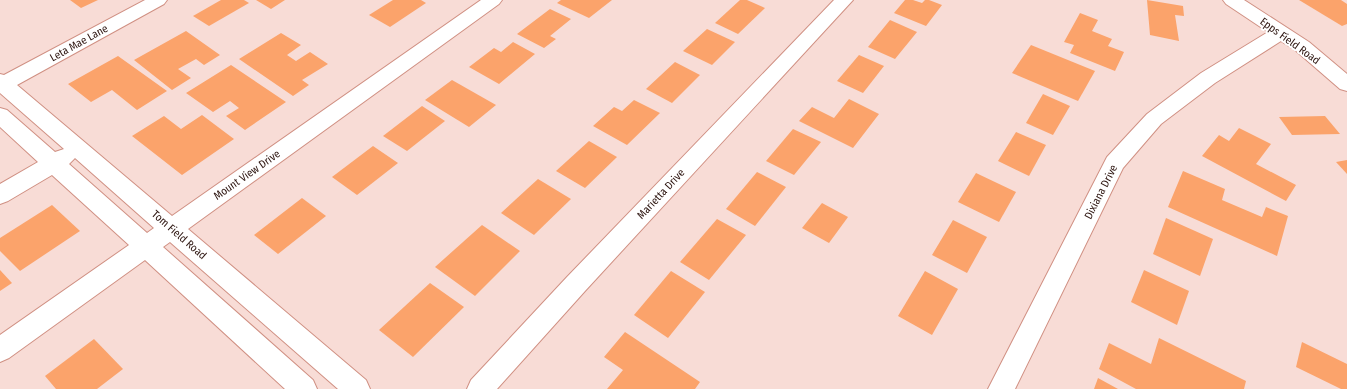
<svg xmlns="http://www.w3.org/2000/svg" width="1347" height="389" font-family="'Fira Sans Condensed',sans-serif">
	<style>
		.building { fill: #fba36b }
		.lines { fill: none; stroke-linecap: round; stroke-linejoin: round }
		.minor-casing { stroke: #d09083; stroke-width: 2 }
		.minor { fill: #fff; fill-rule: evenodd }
		.labels { text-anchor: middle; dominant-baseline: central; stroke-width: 4; stroke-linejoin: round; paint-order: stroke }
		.street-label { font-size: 11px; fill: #2c140f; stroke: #fff }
	</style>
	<rect width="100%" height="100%" fill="#f8dcd6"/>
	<g class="building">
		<path d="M70,0H98L81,8Z"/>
		<path d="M221,0H244L249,3L209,26L193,16Z"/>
		<path d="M256,0H285L271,9Z"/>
		<path d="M393,0H421L426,3L390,27L369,15Z"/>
		<path d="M561,0H612L589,18L557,3Z"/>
		<path d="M740,0H747L765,8L738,34L715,23Z"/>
		<path d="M905,0H913L922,3L925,0H929L942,5L926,26L894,13Z"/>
		<path d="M1147,0L1183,6L1184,16L1175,15L1179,41L1150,35Z"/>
		<path d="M1299,0H1341L1347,4V24L1342,26Z"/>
		<path d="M550,9L571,19L550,36L556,39L544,48L517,34Z"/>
		<path d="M1080,13L1098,20L1092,31L1112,39L1108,46L1124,52L1115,71L1070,53L1074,45L1064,42Z"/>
		<path d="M890,20L917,32L895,59L868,47Z"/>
		<path d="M707,29L735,42L712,65L683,51Z"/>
		<path d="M186,31L220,55L204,65L196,59L178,69L191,78L172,90L134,60Z"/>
		<path d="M281,33L301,45L287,55L296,61L310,52L328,64L302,80L309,85L293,96L239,59Z"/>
		<path d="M513,42L535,54L499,84L469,67L494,48L501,52Z"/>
		<path d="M1031,45L1095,71L1078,101L1012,73Z"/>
		<path d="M859,55L884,66L863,93L837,81Z"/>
		<path d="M118,56L167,91L137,110L112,90L91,102L68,84Z"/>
		<path d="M675,62L700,75L672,103L646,89Z"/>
		<path d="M231,65L286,102L245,130L226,116L239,108L230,101L213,112L186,93Z"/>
		<path d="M452,80L496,105L469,127L425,100Z"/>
		<path d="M1043,94L1070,106L1053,135L1026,123Z"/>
		<path d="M849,99L879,114L853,148L799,121L812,107L834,118Z"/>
		<path d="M634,100L660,113L627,145L593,126L614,107L622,111Z"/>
		<path d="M422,106L445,121L407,151L383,136Z"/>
		<path d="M202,115L234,139L182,175L132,136L164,116L181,129Z"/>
		<path d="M1325,116L1340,134L1292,135L1279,117Z"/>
		<path d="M1239,128L1271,144L1256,164L1296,185L1286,201L1202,156L1219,135L1229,141Z"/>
		<path d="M793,129L821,142L794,175L766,161Z"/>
		<path d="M1016,132L1046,145L1029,176L998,161Z"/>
		<path d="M589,141L617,157L585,188L556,171Z"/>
		<path d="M373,146L398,163L357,195L332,177Z"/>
		<path d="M1347,160V174L1336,162Z"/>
		<path d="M1183,171L1225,189L1222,200L1262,217L1266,207L1288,216L1277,256L1168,207Z"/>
		<path d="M757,172L786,187L755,226L726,209Z"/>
		<path d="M976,173L1016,192L999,222L958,202Z"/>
		<path d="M538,179L571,199L534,235L501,213Z"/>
		<path d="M302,198L326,216L278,254L254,235Z"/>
		<path d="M822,203L848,217L829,243L802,228Z"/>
		<path d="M52,205L80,231L20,271L0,251V238Z"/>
		<path d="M1166,218L1213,239L1200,276L1153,254Z"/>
		<path d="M717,219L746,235L709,280L680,262Z"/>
		<path d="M953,220L987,237L967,273L932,255Z"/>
		<path d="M482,225L520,251L475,296L435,267Z"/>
		<path d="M0,270L12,283L0,291Z"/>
		<path d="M1144,270L1189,291L1177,325L1131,302Z"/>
		<path d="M671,271L705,292L668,338L634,315Z"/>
		<path d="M925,271L958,289L932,335L898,316Z"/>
		<path d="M430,283L464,307L413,357L379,330Z"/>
		<path d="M625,332L700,382L695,389H607L623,370L604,357Z"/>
		<path d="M1159,338L1246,381L1244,389H1136L1099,369L1109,343L1151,364Z"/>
		<path d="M94,339L123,369L97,389H56L45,376Z"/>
		<path d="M1302,342L1347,364V389H1341L1296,367Z"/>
		<path d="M1098,378L1118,389H1094Z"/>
	</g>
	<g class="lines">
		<defs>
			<g id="minor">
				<path d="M145,0H167L164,4L17,85L172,216L481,0H502L499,4L188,229L366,380L370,389H338L170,242L163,247L313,380L317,389H285L145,260L9,358L0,362V335L129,245L52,175L8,201L0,204V184L38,162L0,127V108L7,110L55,152L64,149L0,93V74L4,75ZM75,158L154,228L147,233L69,164Z"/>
				<path d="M834,0H853L585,291L497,389H467L471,380L567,277Z"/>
				<path d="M1223,0H1244L1309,42L1347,74V91L1340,89L1295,50L1281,41L1215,83L1161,124L1123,168L1015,389H988L1107,157L1147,114L1201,73L1268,32L1226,4Z"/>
			</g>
		</defs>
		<use href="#minor" class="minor-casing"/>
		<use href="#minor" class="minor"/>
	</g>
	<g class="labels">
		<g class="street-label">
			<text transform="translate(1290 41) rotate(36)">Epps Field Road</text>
			<text transform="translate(79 43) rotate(-29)">Leta Mae Lane</text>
			<text transform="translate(247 175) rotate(-35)">Mount View Drive</text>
			<text transform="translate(1101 192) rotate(-63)">Dixiana Drive</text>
			<text transform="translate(661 194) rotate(-47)">Marietta Drive</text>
			<text transform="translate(179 235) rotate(41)">Tom Field Road</text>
		</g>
	</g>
</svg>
